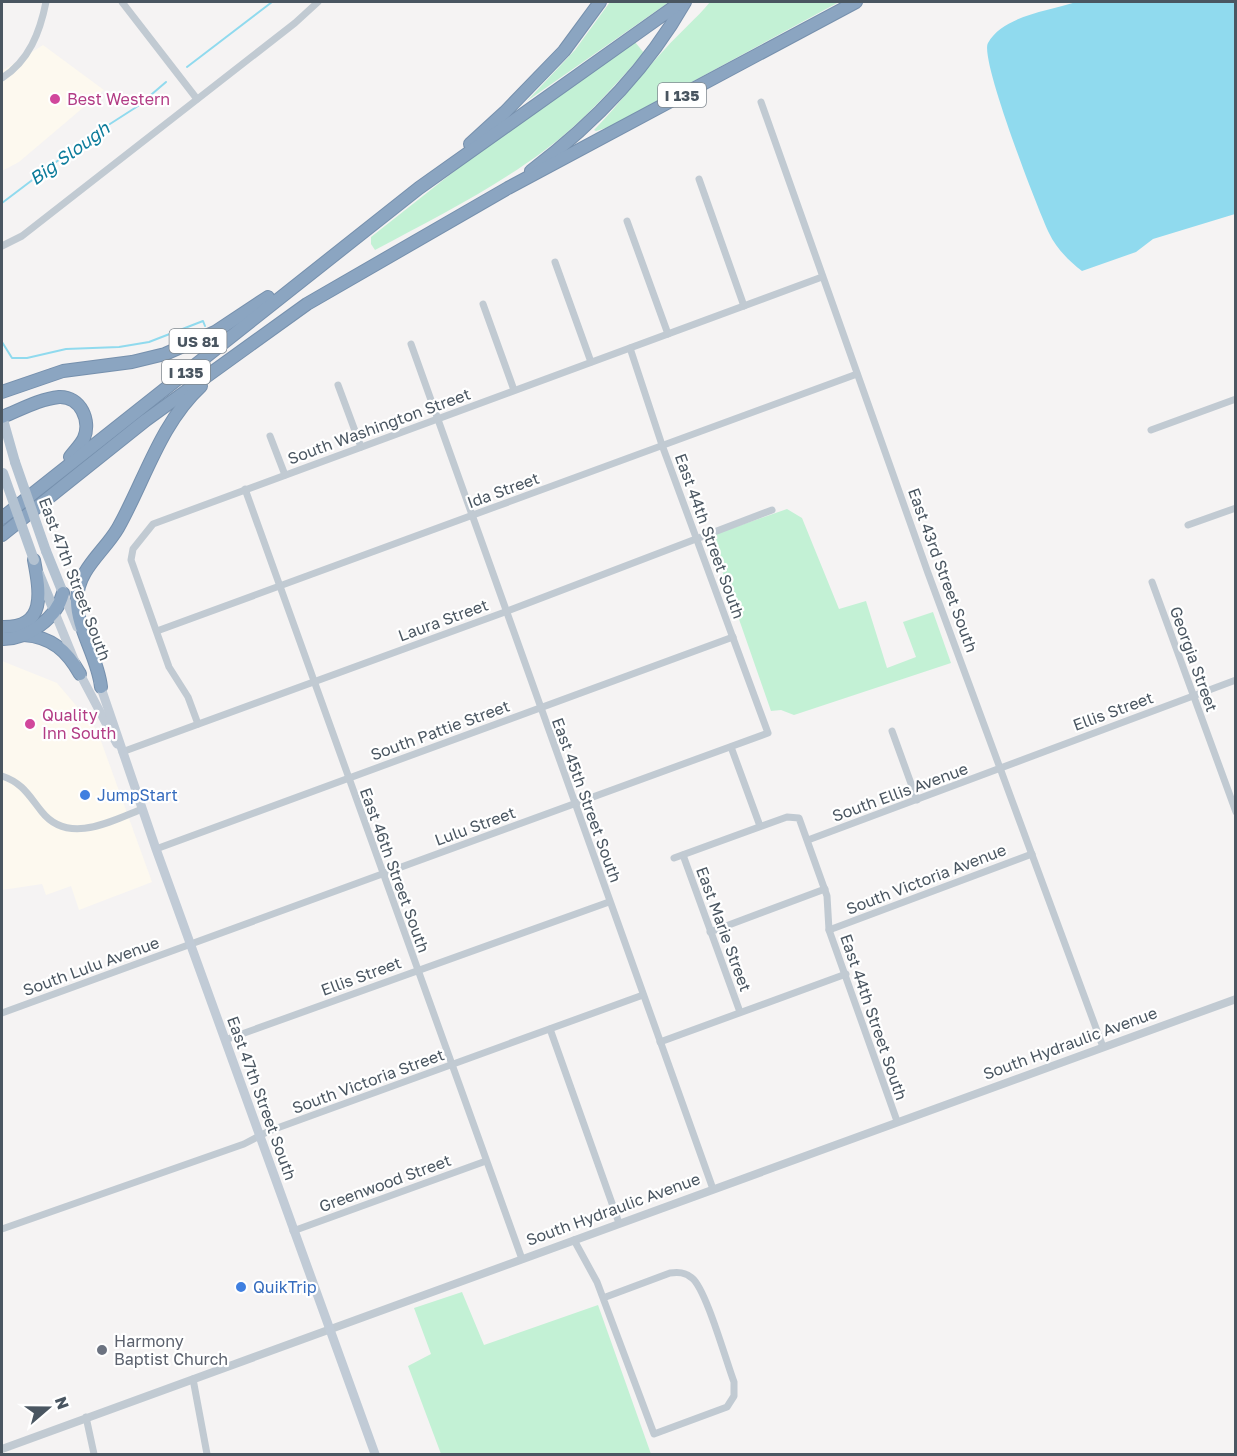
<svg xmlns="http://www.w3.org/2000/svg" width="1237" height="1456" font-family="'Golos Text',sans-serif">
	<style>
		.commercial { fill: #fdf9ef }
		.green { fill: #c3f1d5 }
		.water { fill: #90daee }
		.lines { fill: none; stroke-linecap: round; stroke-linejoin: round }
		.stream { stroke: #90daee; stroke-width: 2 }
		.motorway-casing { stroke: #7690ad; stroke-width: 14 }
		.minor { stroke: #c1cad2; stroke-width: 7 }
		.tertiary { stroke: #c1cad2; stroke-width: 8 }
		.secondary { stroke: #c1cbd6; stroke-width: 9 }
		.primary { stroke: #b3c2d1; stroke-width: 10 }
		.motorway { stroke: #8ba5c1; stroke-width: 12 }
		.primary-bridge { stroke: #b3c2d1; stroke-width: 10 }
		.hotel-dot { fill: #d1479c; stroke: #fff; stroke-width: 2 }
		.shop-dot { fill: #3f7fe0; stroke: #fff; stroke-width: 2 }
		.worship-dot { fill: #6b7280; stroke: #fff; stroke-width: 2 }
		.labels { text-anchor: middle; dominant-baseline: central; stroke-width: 4.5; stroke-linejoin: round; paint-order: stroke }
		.shield { fill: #fff; stroke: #808990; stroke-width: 1.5 }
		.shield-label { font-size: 15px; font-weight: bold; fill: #4a5661 }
		.hotel-label { font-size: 16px; fill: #b23c85; stroke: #fff; text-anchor: start }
		.street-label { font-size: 16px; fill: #4a5661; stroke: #fff }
		.shop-label { font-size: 16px; fill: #366cbe; stroke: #fff; text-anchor: start }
		.worship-label { font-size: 16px; fill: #5b616d; stroke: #fff; text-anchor: start }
		.water-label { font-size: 18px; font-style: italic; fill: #0c7c9b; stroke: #fff }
	</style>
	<rect width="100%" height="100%" fill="#f5f3f3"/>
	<g class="commercial">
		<path d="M43,45L104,90L19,162L2,171V71Z"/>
		<path d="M2,661L57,683L97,730L152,882L79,910L71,886L46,895L42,884L2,890Z"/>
	</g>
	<g class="green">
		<path d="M610,2H669L527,101L575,50Z"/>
		<path d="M710,2H839L609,127L596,131L594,130C620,104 640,75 665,49C680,32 696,19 710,2Z"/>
		<path d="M635,42L644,53C613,87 582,123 545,150C493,189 433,219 375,250L371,244V237L485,147Z"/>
		<path d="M787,509L802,518L839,609L866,601L887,668L916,657L903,622L933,612L951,663L794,715L781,710L771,711L710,536Z"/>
		<path d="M462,1292L484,1345L598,1305L651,1454H441L408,1366L431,1354L414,1308Z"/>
	</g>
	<path class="water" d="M1076,2H1236L1235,214L1153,239L1136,252L1082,271C1069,261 1056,248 1049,233C1038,210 979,58 988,43C1003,16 1048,11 1076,2Z"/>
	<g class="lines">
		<g class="stream">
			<path d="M187,67L272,2"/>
			<path d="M2,203L85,140L138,106L166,82"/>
			<path d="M2,342L12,358H27L66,349L119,347L149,342L203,321L205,326"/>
		</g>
		<defs>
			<g id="motorway">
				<path d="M470,144L505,112L564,51L600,2"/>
				<path d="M531,171C593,124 647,69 685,2"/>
				<path d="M2,392L63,371L132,362L165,354L215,332L268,297"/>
				<path d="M2,417C20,410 39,399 59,397C81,396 91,421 84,438C81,445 74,451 70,457"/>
				<path d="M2,518L419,188L681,2"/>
				<path d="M2,535L146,420L307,304L508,188L856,2"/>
				<path d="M2,627C47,628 40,592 34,560"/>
				<path d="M24,635C52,637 67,651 80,674"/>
				<path d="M2,639C27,640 57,618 63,593"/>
				<path d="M101,687C98,657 76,628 77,599C78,569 104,552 118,528C145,480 160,424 201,386"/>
			</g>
		</defs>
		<use href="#motorway" class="motorway-casing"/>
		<g class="minor">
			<path d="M122,2L197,99"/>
			<path d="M2,78C29,61 40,32 46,2"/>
			<path d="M761,102L928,573L1103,1047"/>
			<path d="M699,179L744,306"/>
			<path d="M627,221L668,334"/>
			<path d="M2,246L22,236L295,23L318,2"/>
			<path d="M555,262L591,362"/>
			<path d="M483,304L514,390"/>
			<path d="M411,344L713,1189"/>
			<path d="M338,385L361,447"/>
			<path d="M1151,430L1236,399"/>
			<path d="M270,436L285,475"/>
			<path d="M245,489L522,1259"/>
			<path d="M1188,525L1236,508"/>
			<path d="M1152,582L1236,812"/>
			<path d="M157,631L857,374"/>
			<path d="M198,724L188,697L169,667L131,560L133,549L153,524L822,277"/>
			<path d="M892,731L917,800"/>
			<path d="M731,747L760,826"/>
			<path d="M122,752L505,612L772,510"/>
			<path d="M2,776C23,783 29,796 42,812C68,845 112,821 142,809"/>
			<path d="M808,840L1236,680"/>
			<path d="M156,849L733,637"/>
			<path d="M683,855L740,1012"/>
			<path d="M674,858L787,817L799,818L827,896L829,930L897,1121"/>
			<path d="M829,930L1032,854"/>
			<path d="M710,932L825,889"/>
			<path d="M2,1013L768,733L662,445L630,348"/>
			<path d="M550,1029L619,1223"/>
			<path d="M225,1040L609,902"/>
			<path d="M660,1042L846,974"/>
			<path d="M2,1229L244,1144L269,1131L643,995"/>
			<path d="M293,1231L486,1161"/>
			<path d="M574,1240L597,1282L654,1434L727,1407L734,1396V1382C726,1361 706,1289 692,1278C685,1272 678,1272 670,1273L603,1298"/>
			<path d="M193,1379L207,1454"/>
			<path d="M86,1417L94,1454"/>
		</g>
		<path class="tertiary" d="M2,1449L1236,999"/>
		<g class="secondary">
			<path d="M63,593L77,627"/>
			<path d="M55,613L80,674L117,744"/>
			<path d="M99,682L156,849L375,1454"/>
		</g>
		<g class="primary">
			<path d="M2,416L15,462"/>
			<path d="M46,551L63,593"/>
			<path d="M39,574L55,613"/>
		</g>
		<use href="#motorway" class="motorway"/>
		<g class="primary-bridge">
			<path d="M15,462L46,551"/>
			<path d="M3,473L34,560"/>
		</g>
	</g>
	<g class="hotel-dot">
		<circle cx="55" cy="99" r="6"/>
		<circle cx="30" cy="724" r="6"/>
	</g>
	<g class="shop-dot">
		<circle cx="85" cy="795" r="6"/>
		<circle cx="241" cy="1287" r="6"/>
	</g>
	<circle class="worship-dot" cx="102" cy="1350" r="6"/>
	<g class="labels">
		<g class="shield">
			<rect x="658" y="83" width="48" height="24" rx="4.5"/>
			<rect x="169.5" y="329" width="57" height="24" rx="4.5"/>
			<rect x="162" y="360" width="48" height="24" rx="4.5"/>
		</g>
		<g class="shield-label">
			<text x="682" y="95">I 135</text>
			<text x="198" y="341">US 81</text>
			<text x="186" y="372">I 135</text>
		</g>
		<g class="hotel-label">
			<text x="67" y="99">Best Western</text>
			<text x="42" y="715">Quality<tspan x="42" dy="18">Inn South</tspan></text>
		</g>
		<g class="street-label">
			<text transform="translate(379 426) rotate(-20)">South Washington Street</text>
			<text transform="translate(503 490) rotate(-20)">Ida Street</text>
			<text transform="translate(710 536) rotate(70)">East 44th Street South</text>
			<text transform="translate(943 570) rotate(70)">East 43rd Street South</text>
			<text transform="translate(75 579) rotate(69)">East 47th Street South</text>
			<text transform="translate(443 620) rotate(-20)">Laura Street</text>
			<text transform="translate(1194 659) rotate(70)">Georgia Street</text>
			<text transform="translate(1113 711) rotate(-20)">Ellis Street</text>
			<text transform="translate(440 730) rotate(-20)">South Pattie Street</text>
			<text transform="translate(900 792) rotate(-20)">South Ellis Avenue</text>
			<text transform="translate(587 800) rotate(70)">East 45th Street South</text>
			<text transform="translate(475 826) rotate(-20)">Lulu Street</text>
			<text transform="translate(395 870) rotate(70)">East 46th Street South</text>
			<text transform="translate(926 879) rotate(-21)">South Victoria Avenue</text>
			<text transform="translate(724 929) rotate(70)">East Marie Street</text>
			<text transform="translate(91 966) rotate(-20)">South Lulu Avenue</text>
			<text transform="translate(361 976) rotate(-20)">Ellis Street</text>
			<text transform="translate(874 1017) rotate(71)">East 44th Street South</text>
			<text transform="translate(1070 1043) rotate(-20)">South Hydraulic Avenue</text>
			<text transform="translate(368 1081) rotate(-20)">South Victoria Street</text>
			<text transform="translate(262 1098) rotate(70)">East 47th Street South</text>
			<text transform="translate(385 1183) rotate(-20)">Greenwood Street</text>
			<text transform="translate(613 1209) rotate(-20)">South Hydraulic Avenue</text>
		</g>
		<g class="shop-label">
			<text x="97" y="795">JumpStart</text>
			<text x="253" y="1287">QuikTrip</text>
		</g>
		<g class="worship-label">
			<text x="114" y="1341">Harmony<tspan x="114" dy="18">Baptist Church</tspan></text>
		</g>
		<g class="water-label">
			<text transform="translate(69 153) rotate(-36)">Big Slough</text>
		</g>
	</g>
	<rect width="1237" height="1456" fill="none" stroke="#4a5661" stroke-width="6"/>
	<g transform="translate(48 1408) rotate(70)" stroke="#ffffff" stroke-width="4.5" paint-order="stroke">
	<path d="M0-4.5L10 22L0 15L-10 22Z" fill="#4a5661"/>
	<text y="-9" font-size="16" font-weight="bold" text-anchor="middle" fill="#4a5661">N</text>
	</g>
</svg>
